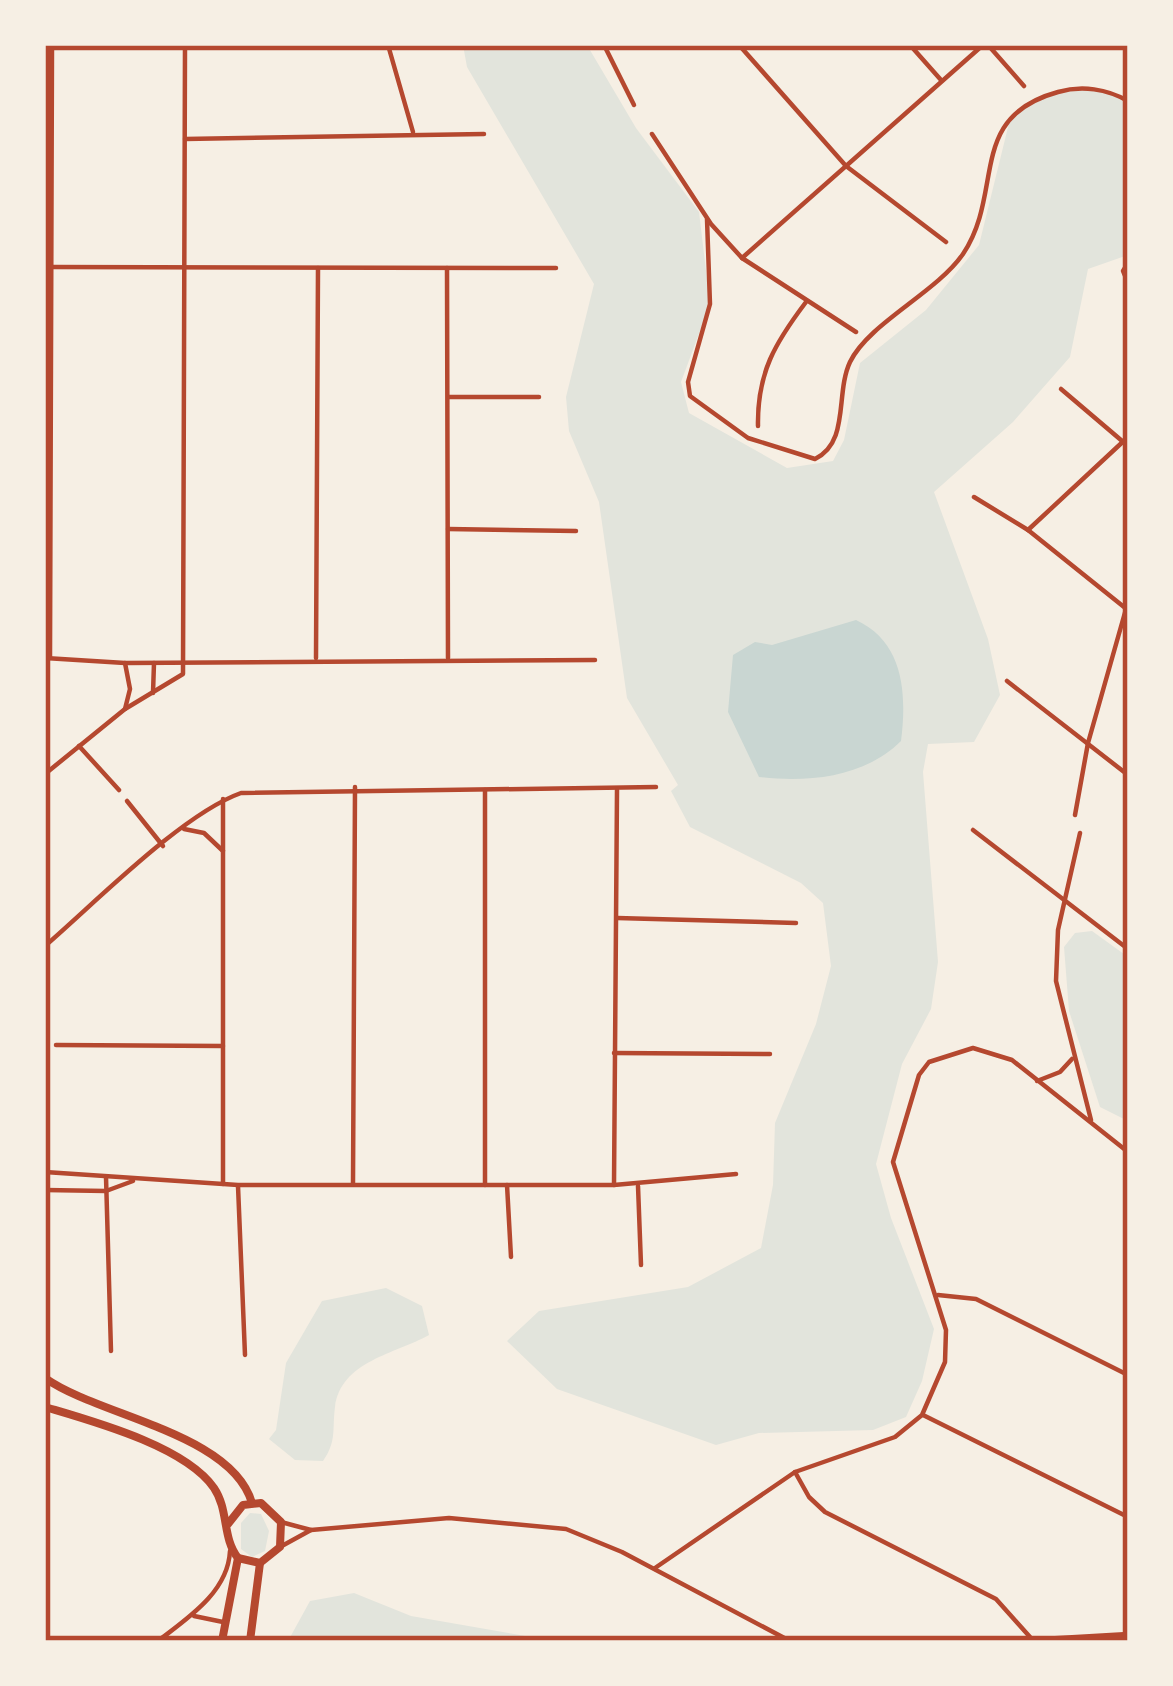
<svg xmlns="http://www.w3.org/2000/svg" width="1173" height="1686" font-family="Jost,sans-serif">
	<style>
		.green { fill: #e2e4dc }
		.water { fill: #c9d6d2 }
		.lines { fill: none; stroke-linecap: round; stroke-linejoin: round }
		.minor { stroke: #b5482f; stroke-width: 4.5 }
		.secondary { stroke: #b5482f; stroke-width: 8 }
		.neatline { fill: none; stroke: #b5482f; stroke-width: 4.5 }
	</style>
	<rect width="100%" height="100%" fill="#f6efe4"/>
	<g class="green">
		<path d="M463,45H587L636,128L699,212L710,304L681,382L689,413L787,468L833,461L844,440L860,363L926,310L979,245L1011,115C1046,91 1089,78 1128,101V255L1088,269L1070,357L1013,422L934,492L988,639L1000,695L974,742L928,744L923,772L938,962L931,1009L902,1064L876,1164L891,1218L934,1329L922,1381L906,1417L873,1430L759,1433L716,1445L557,1389L507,1341L539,1311L688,1287L761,1248L773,1185L775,1123L816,1024L831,966L823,903L801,883L690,827L671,791L678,785L627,698L599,502L569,431L566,397L594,284L467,67Z"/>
		<path d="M1092,931L1128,957V1121L1100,1107L1069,1011L1064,947L1075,933Z"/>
		<path d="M386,1288L422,1306L429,1335C395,1354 341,1361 335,1407C332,1430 337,1441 323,1461L295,1460L269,1439L276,1430L286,1363L322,1301Z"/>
		<path d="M250,1513L261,1514L269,1531L265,1551L252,1557L241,1549V1523Z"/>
		<path d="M354,1593L411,1616L554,1641H288L310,1601Z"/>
	</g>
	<path class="water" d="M856,620C904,642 907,694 901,741C865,777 809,783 759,777L728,712L733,655L755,642L772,645Z"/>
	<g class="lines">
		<g class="minor">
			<path d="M388,45L413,132"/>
			<path d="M604,45L634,105"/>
			<path d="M739,45L846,166L946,242"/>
			<path d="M910,45L941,80"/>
			<path d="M988,45L1024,86"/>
			<path d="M1127,84L1128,82"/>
			<path d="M652,134L711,224L742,258L856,332"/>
			<path d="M185,139L484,134"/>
			<path d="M707,219L710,304L688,382L690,396L748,438L815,459C850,442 835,394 850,362C869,323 936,293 963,254C1005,191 966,117 1058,92C1082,85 1107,89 1128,101"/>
			<path d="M742,258L983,45"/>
			<path d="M1128,263L1123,271L1128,283"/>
			<path d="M52,267L556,268"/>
			<path d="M447,268L448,658"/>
			<path d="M1061,389L1128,446"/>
			<path d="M449,397H539"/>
			<path d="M758,426C757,373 775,343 806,302"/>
			<path d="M974,497L1028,530L1124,607"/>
			<path d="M448,529L576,531"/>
			<path d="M1028,530L1128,437"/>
			<path d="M45,658L125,663L595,660"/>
			<path d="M50,658L52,45"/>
			<path d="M316,658L318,268"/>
			<path d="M1007,681L1128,775"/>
			<path d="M153,693L154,663"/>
			<path d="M125,709L130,689L125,663"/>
			<path d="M79,746L119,790"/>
			<path d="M45,774L125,709L183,674L185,45"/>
			<path d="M223,799V1184"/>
			<path d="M127,801L163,846"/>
			<path d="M1075,815L1088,743L1126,609"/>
			<path d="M184,829L204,833L223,851"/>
			<path d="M973,830L1128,949"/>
			<path d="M1080,833L1058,930L1056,981L1091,1120"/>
			<path d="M617,918L796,923"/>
			<path d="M45,946C95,903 182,814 241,793L656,787"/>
			<path d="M56,1045L223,1046"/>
			<path d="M614,1053L770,1054"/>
			<path d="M1037,1081L1060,1072L1072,1059"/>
			<path d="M45,1172L238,1185H614L736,1174"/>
			<path d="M106,1177L111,1351"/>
			<path d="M353,1184L355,787"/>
			<path d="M485,1185V790"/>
			<path d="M507,1185L511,1257"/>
			<path d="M614,1185L617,790"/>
			<path d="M238,1186L245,1355"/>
			<path d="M638,1186L641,1265"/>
			<path d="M45,1190L106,1191L133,1181"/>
			<path d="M938,1295L976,1299L1128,1375"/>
			<path d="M923,1415L1128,1517"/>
			<path d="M795,1472L809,1497L825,1512L996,1599L1030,1637"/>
			<path d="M281,1522L311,1530L449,1518L566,1529L622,1552L790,1641"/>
			<path d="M280,1547L311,1530"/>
			<path d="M655,1568L795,1472L895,1437L922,1415L945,1362L946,1330L893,1162L919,1075L929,1062L973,1048L1012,1060L1128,1152"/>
			<path d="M194,1616L223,1622"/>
			<path d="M158,1641C188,1618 228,1592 230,1551"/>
			<path d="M1008,1641L1128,1634"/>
		</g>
		<g class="secondary">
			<path d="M45,1378C98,1416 232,1433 252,1503"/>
			<path d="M45,1407C92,1421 185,1446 214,1488C229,1510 222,1538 238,1558L260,1563L280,1547L281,1522L261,1503L243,1505L228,1524"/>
			<path d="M222,1641L238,1558"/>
			<path d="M250,1641L260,1563"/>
		</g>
	</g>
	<rect width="1173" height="1686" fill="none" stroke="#f6efe4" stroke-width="96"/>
	<rect x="48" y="48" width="1077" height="1590" class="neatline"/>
</svg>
